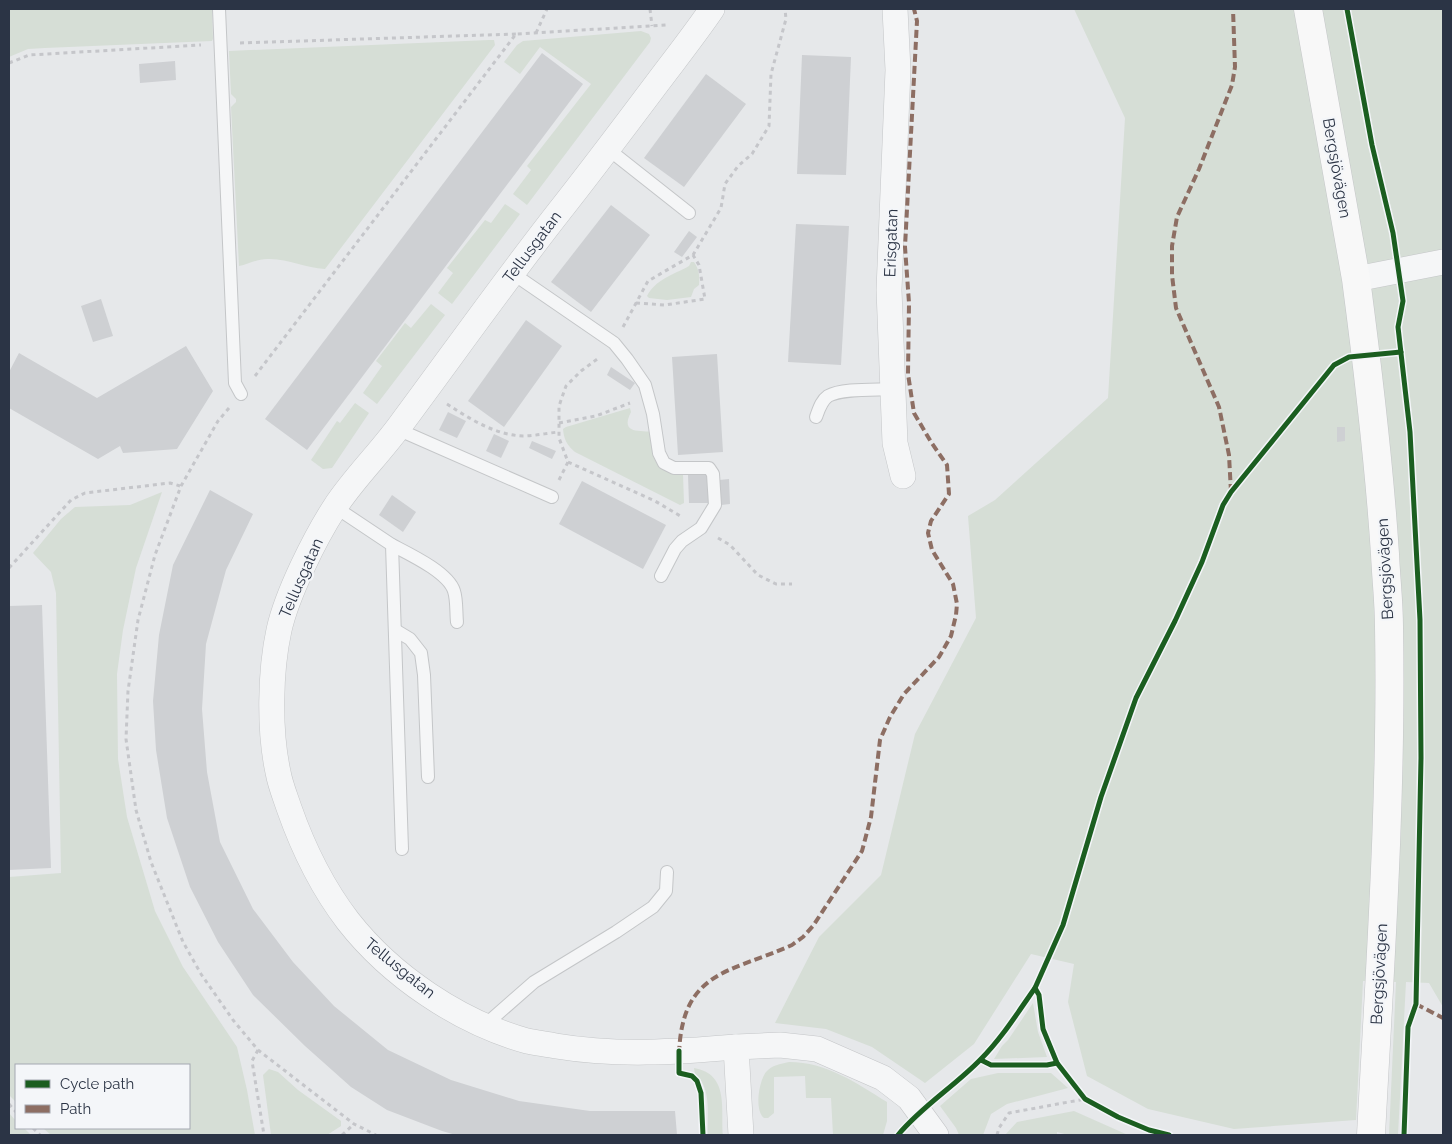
<svg xmlns="http://www.w3.org/2000/svg" width="1452" height="1144" font-family="Raleway,sans-serif">
	<style>
		.green { fill: #d6ded6 }
		.building { fill: #ced0d3 }
		.lines { fill: none; stroke-linecap: round; stroke-linejoin: round }
		.service-casing { stroke: #c4c6c8; stroke-width: 14 }
		.minor-casing { stroke: #c4c6c8; stroke-width: 26 }
		.secondary-casing { stroke: #c4c6c8; stroke-width: 29 }
		.path { stroke: #c5c6ca; stroke-width: 3; stroke-dasharray: 4 4; stroke-linecap: butt }
		.service { stroke: #f5f6f7; stroke-width: 12 }
		.minor { stroke: #f5f6f7; stroke-width: 25 }
		.secondary { stroke: #f8f8f8; stroke-width: 28 }
		.quiet { stroke: #8d6e63; stroke-width: 4; stroke-dasharray: 8 4; stroke-linecap: butt }
		.cycleway-casing { stroke: #f4f6f9; stroke-width: 8 }
		.cycleway { stroke: #1b5e20; stroke-width: 5 }
		.labels { text-anchor: middle; dominant-baseline: central; stroke-width: 4.5; stroke-linejoin: round; paint-order: stroke }
		.street-label { font-size: 16px; fill: #2b3445; stroke: #f4f6f9 }
	</style>
	<rect width="100%" height="100%" fill="#e6e8ea"/>
	<g class="green">
		<path d="M9,9H212L213,39L212,41L45,48L28,49L9,57Z"/>
		<path d="M1074,9H1443V1007L1429,983L1406,982L1398,1135H1389L1396,982L1363,981L1356,1120L1234,1129L1148,1109L1087,1076L1068,1002L1074,964L1031,954L974,1044L925,1083L872,1047L826,1029L775,1023L819,937L881,875L915,734L976,618L968,516L995,500L1108,398L1125,118Z"/>
		<path d="M641,31L649,34L651,38L650,42L527,205L513,194L531,170L527,166L591,84L540,47L520,74L504,62L517,45L523,41Z"/>
		<path d="M489,40H494L495,45L325,269C306,268 289,259 270,259C258,258 250,264 239,266L231,107L236,102V99L231,94L229,51Z"/>
		<path d="M505,204L520,214L452,304L438,293L453,273L447,268L485,220L491,223Z"/>
		<path d="M691,262H694C699,269 700,277 699,285L694,289L691,297L667,300L649,298L647,296C656,279 673,275 689,266Z"/>
		<path d="M431,304L445,315L377,404L363,393L382,366L376,361L405,323L411,328Z"/>
		<path d="M355,403L369,413L332,468L323,469L311,460L337,421L340,423Z"/>
		<path d="M630,408L631,412C619,435 642,430 653,432L655,451L683,474L684,503L680,505L575,452C567,445 564,440 563,429L566,427Z"/>
		<path d="M162,492L136,568L123,630L117,674L118,759L127,817L155,911L183,967L237,1047L247,1090L255,1135H51L43,1128H189V1065H16V1102L9,1095V877L61,873L56,593L51,572L33,553L61,519L75,507L130,505Z"/>
		<path d="M1033,1003L1038,1032L1047,1057L994,1059L1002,1046L1008,1040Z"/>
		<path d="M789,1062C827,1062 856,1083 887,1102V1121L883,1135H833L831,1098H806L805,1076L774,1077V1113L768,1118H764C754,1110 759,1081 766,1072C772,1065 780,1064 789,1062Z"/>
		<path d="M694,1068C729,1074 721,1108 723,1135H708C707,1117 712,1086 695,1075Z"/>
		<path d="M269,1069L278,1072L298,1090L341,1121V1126L327,1135H271L263,1075Z"/>
		<path d="M998,1073H1051L1068,1088L1007,1104L991,1114L983,1135H959L956,1128L940,1106L971,1079Z"/>
		<path d="M1074,1111L1128,1135H1068L1057,1132V1135H1005L1017,1122Z"/>
		<path d="M9,1113L16,1121V1128H24L31,1135H9Z"/>
	</g>
	<g class="building">
		<path d="M542,53L583,84L307,450L265,419Z"/>
		<path d="M802,55L851,57L846,175L797,174Z"/>
		<path d="M175,61L176,80L140,83L139,64Z"/>
		<path d="M706,74L746,104L684,187L644,158Z"/>
		<path d="M611,205L650,235L591,312L551,282Z"/>
		<path d="M796,224L849,226L841,365L788,362Z"/>
		<path d="M689,231L697,237L682,257L674,252Z"/>
		<path d="M101,299L113,336L93,342L81,306Z"/>
		<path d="M526,320L562,346L504,427L468,401Z"/>
		<path d="M186,346L213,391L177,449L123,453L120,446L98,459L9,408V372L19,353L97,398Z"/>
		<path d="M717,354L723,452L678,455L672,357Z"/>
		<path d="M611,367L635,383L630,390L607,375Z"/>
		<path d="M448,412L466,421L457,438L439,430Z"/>
		<path d="M1337,427H1345V441L1337,442Z"/>
		<path d="M494,434L509,441L501,458L486,451Z"/>
		<path d="M532,441L556,451L552,459L529,448Z"/>
		<path d="M712,474L713,503H689L688,475Z"/>
		<path d="M729,479L730,504L721,505L719,480Z"/>
		<path d="M582,481L666,525L643,569L559,524Z"/>
		<path d="M210,490L253,514L226,570L206,644L202,709L207,772L220,842L253,909L293,962L334,1006L388,1050L451,1080L519,1101L590,1111H675L677,1135H456L442,1131L387,1110L351,1087L305,1046L253,995L218,942L190,887L167,818L156,750L153,701L159,635L173,565Z"/>
		<path d="M392,495L416,512L403,532L379,515Z"/>
		<path d="M42,605L51,868L9,870V606Z"/>
	</g>
	<g class="lines">
		<defs>
			<g id="service">
				<path d="M219,9L235,383L241,394"/>
				<path d="M608,149L689,213"/>
				<path d="M512,273L614,343L627,359L645,385L653,414L659,453L664,463L674,468H709L713,474L715,505L701,528L682,541L675,549L661,576"/>
				<path d="M816,417C819,409 821,401 828,396C842,388 876,390 893,389"/>
				<path d="M397,429L552,497"/>
				<path d="M335,507L392,545L402,849"/>
				<path d="M392,545C409,554 448,572 454,591C457,600 456,613 457,622"/>
				<path d="M395,630L410,639L421,653L424,675L428,777"/>
				<path d="M485,1025L534,982L616,932L653,907L666,891L667,872"/>
			</g>
			<g id="minor">
				<path d="M712,9C695,34 676,58 658,82C625,126 592,170 558,213C504,282 453,354 401,424C380,453 354,478 335,507C315,538 287,594 279,630C270,671 269,731 278,772C280,784 285,796 289,808C303,848 322,887 348,921C391,976 459,1022 527,1041C536,1043 546,1044 556,1046C616,1056 677,1052 736,1047"/>
				<path d="M895,9L898,70L889,290L895,443L903,476"/>
				<path d="M1356,279L1443,262"/>
				<path d="M741,1135L736,1047L780,1045L817,1049L883,1078L909,1098L936,1135"/>
			</g>
			<path id="secondary" d="M1308,9L1356,279C1368,370 1379,462 1385,554C1386,578 1389,602 1389,627C1392,796 1380,966 1371,1135"/>
		</defs>
		<use href="#service" class="service-casing"/>
		<use href="#minor" class="minor-casing"/>
		<use href="#secondary" class="secondary-casing"/>
		<g class="path">
			<path d="M650,9L652,26"/>
			<path d="M536,33L547,9"/>
			<path d="M240,43L516,34"/>
			<path d="M9,63L29,55L201,45"/>
			<path d="M636,303L665,305L705,299L699,265L693,255"/>
			<path d="M623,327L648,281L693,255L721,208L725,184L738,166L752,154L769,126L771,74L786,19L785,9"/>
			<path d="M255,376L516,34L667,25"/>
			<path d="M447,404C470,419 495,435 523,436C535,436 547,433 559,432"/>
			<path d="M229,408L218,421L181,486L155,555L138,620L128,691L126,739L136,810L151,862L183,942L201,974L233,1020L258,1050L354,1124L376,1135"/>
			<path d="M559,423L596,416L630,403"/>
			<path d="M568,462L655,501L682,517"/>
			<path d="M559,480L568,462L559,438V406L566,386L581,371L600,357"/>
			<path d="M718,538L730,545L758,575L776,584H792"/>
			<path d="M9,568L71,500L85,493L170,483L180,486"/>
			<path d="M258,1050L252,1061L264,1135"/>
			<path d="M9,1104L16,1112"/>
			<path d="M33,1128L40,1135"/>
			<path d="M342,1135L354,1124"/>
			<path d="M997,1135L999,1128L1009,1113L1085,1099"/>
		</g>
		<use href="#service" class="service"/>
		<use href="#minor" class="minor"/>
		<use href="#secondary" class="secondary"/>
		<g class="quiet">
			<path d="M1231,492L1229,455L1219,407L1176,308L1172,275V246L1177,217L1199,169L1232,85L1235,67L1233,9"/>
			<path d="M1416,1004L1443,1018"/>
			<path d="M679,1054C682,970 730,973 792,945L803,937L813,926L862,851L871,817L880,740L890,717L904,694L939,657L951,636L956,615L957,604L953,584L932,550L928,533L931,521L949,494L947,465L931,442L914,413L908,374L909,303L905,247L917,21L914,9"/>
		</g>
		<defs>
			<g id="cycleway">
				<path d="M1347,9L1372,145L1393,233L1403,301L1398,327L1410,432L1420,620L1421,758L1416,1004L1408,1027L1404,1135"/>
				<path d="M679,1051V1073L692,1076L697,1081L701,1093L703,1135"/>
				<path d="M981,1060L991,1065H1047L1057,1063"/>
				<path d="M898,1135C922,1106 955,1086 981,1059C1002,1038 1018,1012 1035,988"/>
				<path d="M1169,1135L1149,1130L1118,1117L1085,1099L1057,1063L1043,1029L1039,995L1035,988L1063,925L1101,797L1136,698L1175,621L1202,562L1223,505L1231,492L1334,365L1349,357L1401,352"/>
			</g>
		</defs>
		<use href="#cycleway" class="cycleway-casing"/>
		<use href="#cycleway" class="cycleway"/>
	</g>
	<g class="labels">
		<g class="street-label">
			<text transform="translate(1337 168) rotate(80)">Bergsjövägen</text>
			<text transform="translate(891 243) rotate(-88)">Erisgatan</text>
			<text transform="translate(532 247) rotate(-53)">Tellusgatan</text>
			<text transform="translate(1385 569) rotate(-93)">Bergsjövägen</text>
			<text transform="translate(301 578) rotate(-66)">Tellusgatan</text>
			<text transform="translate(400 968) rotate(39)">Tellusgatan</text>
			<text transform="translate(1379 974) rotate(-87)">Bergsjövägen</text>
		</g>
	</g>
	<rect width="1452" height="1144" fill="none" stroke="#2b3445" stroke-width="20"/>
	<rect x="15" y="1064" width="175" height="65" fill="#f4f6f9" stroke="#a4a8b1"/>
	<rect x="25" y="1080" width="25" height="8" fill="#1b5e20" stroke="#a4a8b1"/>
	<text x="60" y="1089" font-size="15" fill="#2b3445">Cycle path</text>
	<rect x="25" y="1105" width="25" height="8" fill="#8d6e63" stroke="#a4a8b1"/>
	<text x="60" y="1114" font-size="15" fill="#2b3445">Path</text>
</svg>
